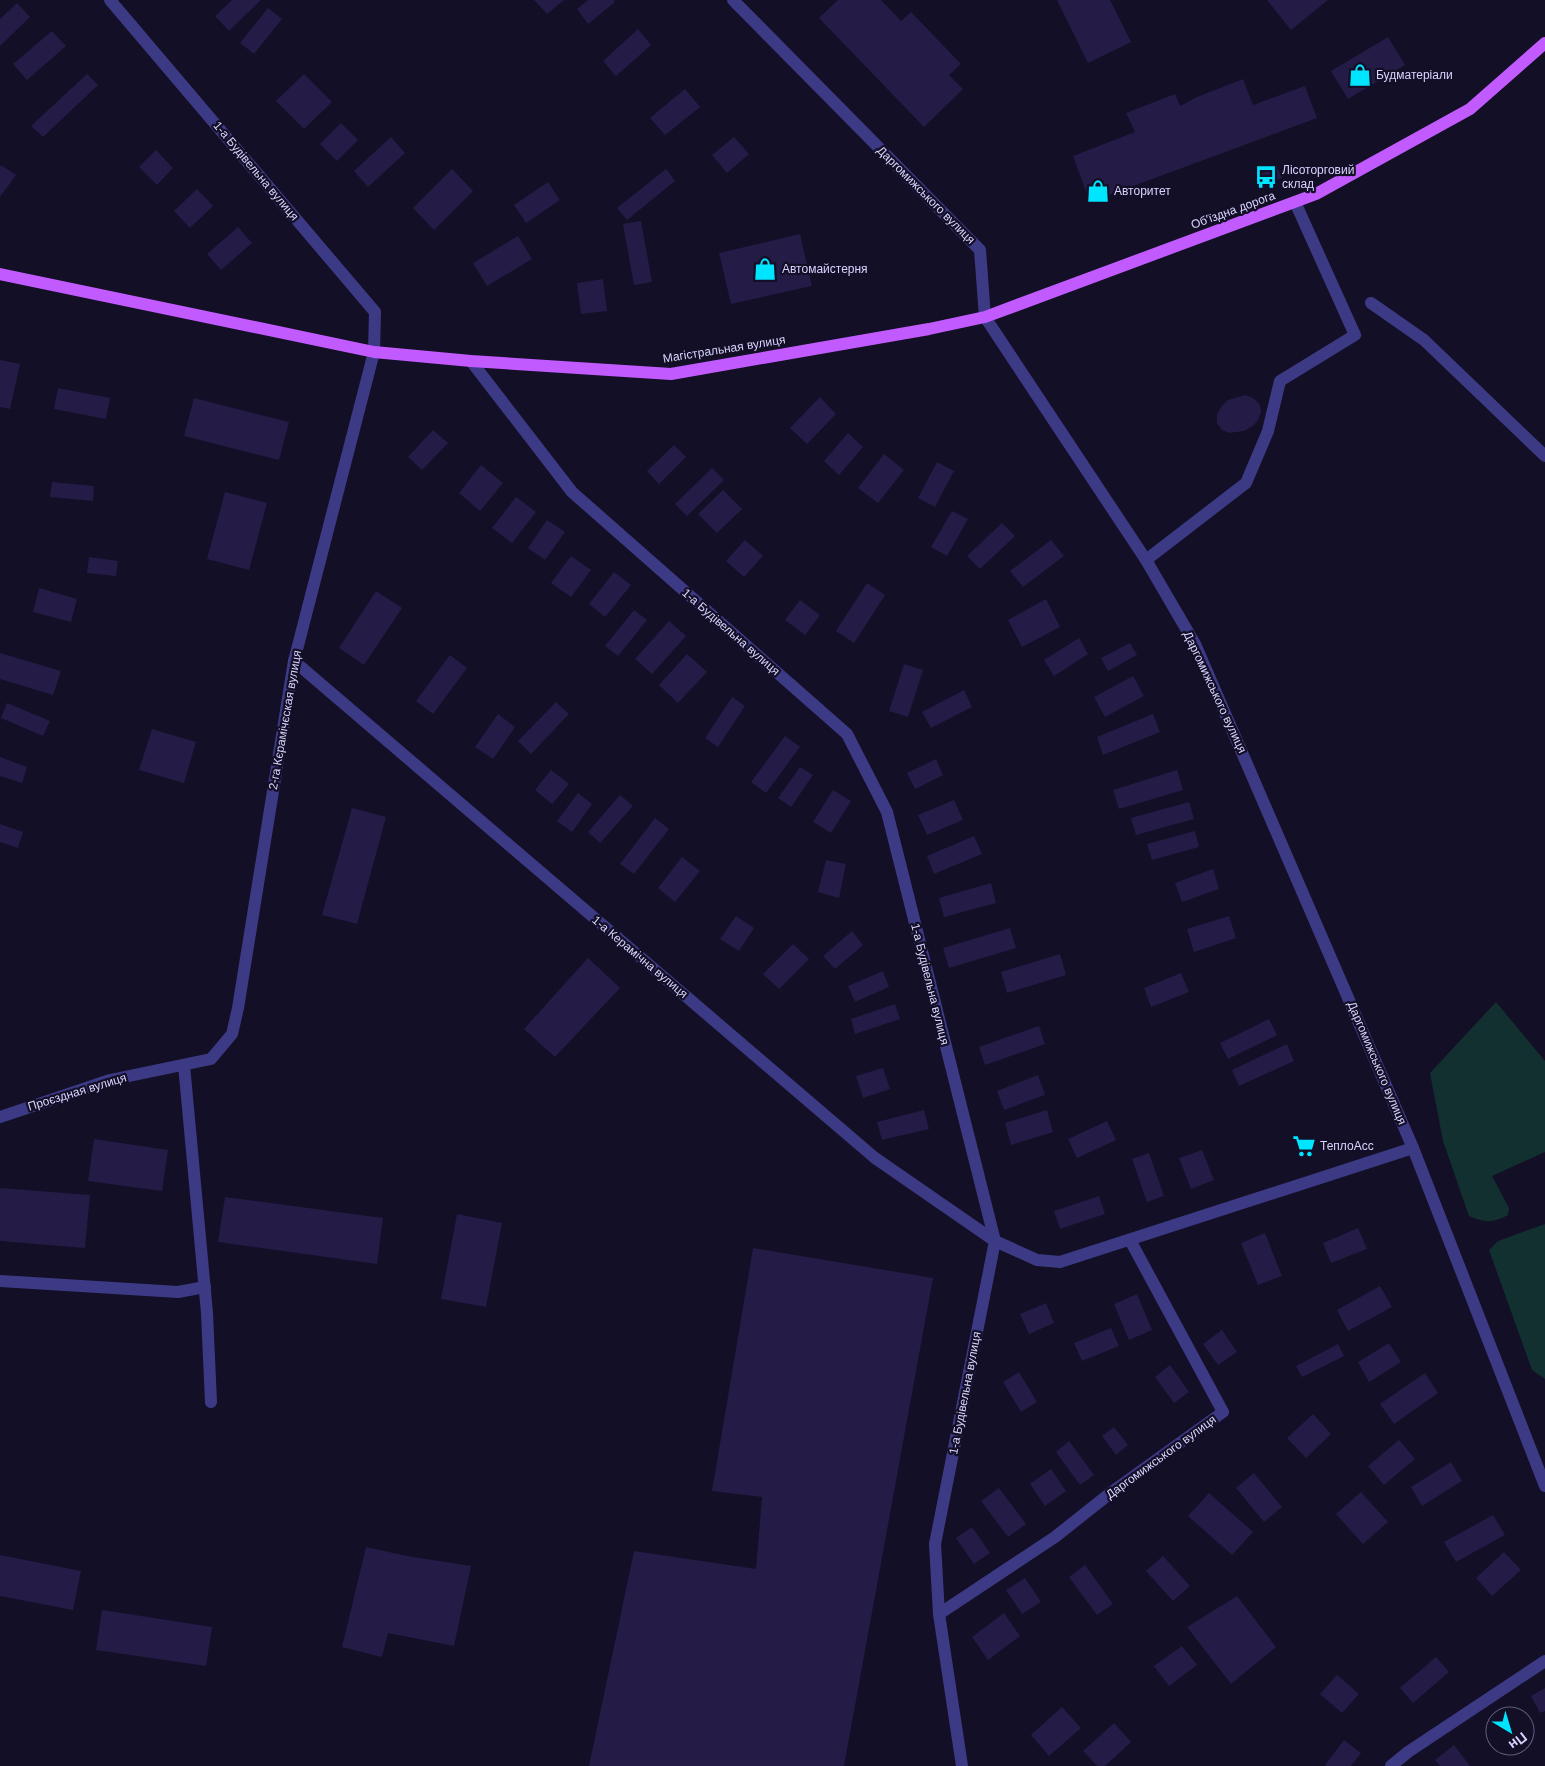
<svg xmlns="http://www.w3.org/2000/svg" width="1545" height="1766" font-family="Helvetica,sans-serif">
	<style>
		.green { fill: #12302f }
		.building { fill: #241b47 }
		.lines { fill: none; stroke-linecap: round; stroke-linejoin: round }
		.minor { stroke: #3d3a85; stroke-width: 12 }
		.major { stroke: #c25bff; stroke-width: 12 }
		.labels { text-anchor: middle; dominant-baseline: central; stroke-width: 4.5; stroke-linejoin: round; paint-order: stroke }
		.poi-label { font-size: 12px; fill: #d9d4ff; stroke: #130f26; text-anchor: start }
		.street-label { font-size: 12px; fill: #d9d4ff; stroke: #130f26 }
	</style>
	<rect width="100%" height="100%" fill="#130f26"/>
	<g class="green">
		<path d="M1496,1002L1545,1061V1152L1492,1176L1509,1208L1508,1215C1494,1223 1484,1223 1469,1216L1443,1141L1430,1073Z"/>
		<path d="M1545,1224V1379L1532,1370L1489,1250L1498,1241Z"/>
	</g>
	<g class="building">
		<path d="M232,0H261L229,31L215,16Z"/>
		<path d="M534,0H564L547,14Z"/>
		<path d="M588,0H613L615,2L588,24L577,9Z"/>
		<path d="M838,0H881L901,21L911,12L961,64L949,75L963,89L924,127L819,18Z"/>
		<path d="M1057,0H1110L1131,42L1088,63Z"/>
		<path d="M1267,0H1328L1291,30Z"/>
		<path d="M17,3L30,17L0,46V19Z"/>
		<path d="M268,8L282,19L254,54L240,43Z"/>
		<path d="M638,29L651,45L616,76L603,61Z"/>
		<path d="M52,31L66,46L27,80L13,64Z"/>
		<path d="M1388,37L1405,65L1348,99L1331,71Z"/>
		<path d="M87,74L98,85L43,137L31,126Z"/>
		<path d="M304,74L332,102L304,129L276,101Z"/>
		<path d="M1243,79L1253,105L1305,86L1317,118L1090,202L1073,156L1135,132L1126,113L1175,94L1180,106L1197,97Z"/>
		<path d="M685,89L700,107L665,135L650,118Z"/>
		<path d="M341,123L358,140L337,161L320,144Z"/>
		<path d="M391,137L405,153L368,187L354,171Z"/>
		<path d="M734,137L749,154L727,173L712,155Z"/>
		<path d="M156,150L173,168L157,185L139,167Z"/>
		<path d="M1,165L16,175L0,197V167Z"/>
		<path d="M1277,167L1282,178L1261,186L1256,176Z"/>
		<path d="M452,169L473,191L434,230L413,208Z"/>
		<path d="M666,169L675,181L627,220L617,208Z"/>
		<path d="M548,182L560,200L526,223L514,205Z"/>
		<path d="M197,189L213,206L190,228L174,211Z"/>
		<path d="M641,221L652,282L634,285L623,224Z"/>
		<path d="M238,227L252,243L221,270L207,254Z"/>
		<path d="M800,234L812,286L731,304L719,253Z"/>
		<path d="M518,236L532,259L487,286L473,263Z"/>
		<path d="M603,279L607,311L581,314L577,283Z"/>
		<path d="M0,360L20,364L10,409L0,407Z"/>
		<path d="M58,388L110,398L106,419L54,409Z"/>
		<path d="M1245,395L1253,398L1260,405L1261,412L1258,420L1253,426L1244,431L1229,433L1222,430L1217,423V414L1222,406L1228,400Z"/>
		<path d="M820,397L836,414L807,444L790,428Z"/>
		<path d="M194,398L289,422L279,460L184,436Z"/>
		<path d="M433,430L448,443L422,470L408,457Z"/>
		<path d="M848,433L863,447L839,475L824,461Z"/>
		<path d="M674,445L686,457L659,484L647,471Z"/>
		<path d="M884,454L904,470L878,503L858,488Z"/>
		<path d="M937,462L954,471L935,507L918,498Z"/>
		<path d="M481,465L503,483L480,511L459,493Z"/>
		<path d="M712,468L724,480L687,516L675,504Z"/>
		<path d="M52,482L94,486L93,501L50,497Z"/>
		<path d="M723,490L742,509L717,533L698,514Z"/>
		<path d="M225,492L267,503L249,570L207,559Z"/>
		<path d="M516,497L536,512L512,543L492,528Z"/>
		<path d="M952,511L968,519L947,556L931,547Z"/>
		<path d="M547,520L565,532L545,560L528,548Z"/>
		<path d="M1002,523L1015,536L980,569L967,556Z"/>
		<path d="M745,540L763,556L744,577L726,561Z"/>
		<path d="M1051,540L1064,556L1023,587L1010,571Z"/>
		<path d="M571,556L591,570L571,597L551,583Z"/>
		<path d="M89,557L118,561L116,576L87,573Z"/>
		<path d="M614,572L631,585L605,617L589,604Z"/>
		<path d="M867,583L885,595L854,643L836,631Z"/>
		<path d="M39,588L77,599L71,622L33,612Z"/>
		<path d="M376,591L402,608L364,665L339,648Z"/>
		<path d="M1046,599L1060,627L1022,647L1008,620Z"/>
		<path d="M800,600L820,615L805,635L785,620Z"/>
		<path d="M634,610L647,620L618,656L605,646Z"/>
		<path d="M669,621L686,636L652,674L635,659Z"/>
		<path d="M1079,638L1088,654L1054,676L1044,660Z"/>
		<path d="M1130,643L1137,655L1108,671L1101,658Z"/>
		<path d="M0,653L61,671L53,695L0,679Z"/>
		<path d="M687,654L707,672L678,703L659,685Z"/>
		<path d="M450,655L467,668L433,714L416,701Z"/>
		<path d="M904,664L923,670L908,717L889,711Z"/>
		<path d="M1133,676L1144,696L1105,717L1094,697Z"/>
		<path d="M964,690L972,707L931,728L922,712Z"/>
		<path d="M732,697L745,706L718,747L705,738Z"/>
		<path d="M556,702L569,714L531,754L518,741Z"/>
		<path d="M7,703L50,721L43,736L1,718Z"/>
		<path d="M498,714L515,727L493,759L475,747Z"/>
		<path d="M1153,714L1160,732L1103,755L1097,737Z"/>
		<path d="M152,729L196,742L184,783L139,770Z"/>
		<path d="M785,736L800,747L766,793L751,782Z"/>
		<path d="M0,757L27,767L22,783L0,776Z"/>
		<path d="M936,759L943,775L915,789L907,773Z"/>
		<path d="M800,767L813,775L791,807L778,798Z"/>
		<path d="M551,770L569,784L552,804L535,790Z"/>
		<path d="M1177,770L1183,790L1119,809L1113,790Z"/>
		<path d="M833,790L851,801L831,833L813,822Z"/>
		<path d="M578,793L592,804L572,832L557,821Z"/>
		<path d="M620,795L633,806L600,843L588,832Z"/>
		<path d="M954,800L963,820L927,835L918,815Z"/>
		<path d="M1189,802L1194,819L1136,835L1131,818Z"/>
		<path d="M352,808L386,817L357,924L322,915Z"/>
		<path d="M655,818L669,829L634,874L620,864Z"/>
		<path d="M0,824L23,832L18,848L0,842Z"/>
		<path d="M1195,831L1199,847L1152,860L1147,844Z"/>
		<path d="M974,836L982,854L934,874L927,856Z"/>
		<path d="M682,857L700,871L675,902L658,888Z"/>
		<path d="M826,860L846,864L839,898L818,892Z"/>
		<path d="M1213,869L1219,889L1182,902L1175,883Z"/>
		<path d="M991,883L996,903L944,917L939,898Z"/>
		<path d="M736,916L754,928L739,951L720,939Z"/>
		<path d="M1229,916L1236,938L1194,952L1187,929Z"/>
		<path d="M1010,928L1016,948L949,968L943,948Z"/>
		<path d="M852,931L863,945L835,969L823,956Z"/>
		<path d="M793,944L809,959L779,989L763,974Z"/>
		<path d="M1060,954L1066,975L1007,993L1001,972Z"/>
		<path d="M588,958L620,988L555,1057L524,1029Z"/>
		<path d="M883,971L889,987L855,1002L848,986Z"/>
		<path d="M1181,973L1189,992L1151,1007L1144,988Z"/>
		<path d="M895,1004L900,1019L855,1034L851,1019Z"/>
		<path d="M1269,1019L1277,1035L1228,1059L1220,1043Z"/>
		<path d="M1039,1026L1045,1044L985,1065L979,1047Z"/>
		<path d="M1287,1044L1294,1061L1239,1086L1232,1070Z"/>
		<path d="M883,1068L890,1089L863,1098L856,1076Z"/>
		<path d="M1038,1075L1045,1095L1004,1110L997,1091Z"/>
		<path d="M924,1110L929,1129L882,1140L877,1122Z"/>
		<path d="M1047,1110L1053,1132L1011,1145L1005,1123Z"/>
		<path d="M1107,1121L1116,1140L1077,1158L1068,1139Z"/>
		<path d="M94,1139L168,1150L162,1191L88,1181Z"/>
		<path d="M1202,1150L1214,1180L1191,1189L1179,1158Z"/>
		<path d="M1149,1153L1164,1196L1147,1202L1132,1159Z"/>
		<path d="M0,1188L90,1195L85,1248L0,1241Z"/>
		<path d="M1099,1196L1105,1214L1060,1229L1054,1211Z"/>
		<path d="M225,1197L383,1218L377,1264L218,1242Z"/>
		<path d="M457,1214L502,1223L486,1307L441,1299Z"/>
		<path d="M1358,1228L1367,1249L1331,1263L1323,1243Z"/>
		<path d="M1265,1233L1282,1276L1258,1285L1241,1243Z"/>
		<path d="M753,1248L933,1278L844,1766H589L634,1551L756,1569L762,1497L712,1491Z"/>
		<path d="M1380,1286L1392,1307L1348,1331L1337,1310Z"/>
		<path d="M1137,1294L1152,1330L1129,1340L1114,1304Z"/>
		<path d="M1046,1303L1054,1323L1029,1334L1020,1314Z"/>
		<path d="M1111,1328L1119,1346L1082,1361L1074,1343Z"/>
		<path d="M1222,1330L1237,1352L1218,1365L1203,1344Z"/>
		<path d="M1389,1343L1401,1362L1369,1382L1358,1362Z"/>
		<path d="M1338,1344L1344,1356L1302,1377L1296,1366Z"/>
		<path d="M1170,1365L1189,1392L1174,1403L1155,1377Z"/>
		<path d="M1019,1372L1037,1402L1021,1412L1003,1382Z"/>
		<path d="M1425,1373L1438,1393L1394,1424L1380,1404Z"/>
		<path d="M1313,1414L1331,1434L1306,1458L1287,1438Z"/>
		<path d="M1114,1427L1128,1445L1116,1455L1102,1436Z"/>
		<path d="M1399,1440L1415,1459L1384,1485L1368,1466Z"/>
		<path d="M1069,1441L1094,1475L1080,1485L1056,1452Z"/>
		<path d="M1451,1462L1462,1481L1422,1506L1411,1487Z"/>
		<path d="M1051,1469L1066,1491L1045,1506L1030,1484Z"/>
		<path d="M1254,1473L1282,1507L1264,1522L1236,1488Z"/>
		<path d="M999,1488L1026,1524L1008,1537L981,1501Z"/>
		<path d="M1361,1492L1388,1522L1363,1544L1336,1514Z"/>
		<path d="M1209,1493L1253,1532L1232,1555L1188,1516Z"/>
		<path d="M1493,1515L1505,1535L1456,1562L1444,1542Z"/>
		<path d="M972,1527L990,1553L974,1564L956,1538Z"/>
		<path d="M366,1547L407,1556L471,1566L454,1646L388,1633L382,1657L342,1647Z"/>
		<path d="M1504,1552L1521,1570L1492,1596L1476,1578Z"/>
		<path d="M0,1555L81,1571L73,1610L0,1596Z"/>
		<path d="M1163,1556L1190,1586L1173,1601L1146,1571Z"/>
		<path d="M1085,1565L1113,1604L1097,1615L1069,1577Z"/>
		<path d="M1025,1578L1041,1602L1022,1614L1006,1590Z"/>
		<path d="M1237,1596L1276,1647L1231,1684L1187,1627Z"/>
		<path d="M102,1610L212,1627L206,1666L96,1650Z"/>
		<path d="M1004,1613L1020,1636L988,1660L972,1637Z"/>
		<path d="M1182,1646L1197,1665L1169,1686L1154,1666Z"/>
		<path d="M1436,1657L1449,1672L1413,1703L1400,1688Z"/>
		<path d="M1337,1675L1359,1694L1342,1713L1320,1694Z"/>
		<path d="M1545,1688V1711L1540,1713L1531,1696Z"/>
		<path d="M1062,1707L1081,1728L1049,1756L1031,1735Z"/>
		<path d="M1114,1723L1131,1742L1105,1766H1097L1083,1751Z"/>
		<path d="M1344,1740L1361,1753L1351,1766H1326L1325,1765Z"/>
		<path d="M1454,1745L1470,1766H1440L1435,1760Z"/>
	</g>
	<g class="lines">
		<g class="minor">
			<path d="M733,0L980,250L985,317L1146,560L1195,644L1413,1148L1545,1486"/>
			<path d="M1371,303L1424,340L1545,456"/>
			<path d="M471,361L572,492L847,734L887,812L995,1241L935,1544L939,1614L962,1766"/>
			<path d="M1146,560L1246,483L1268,431L1280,381L1355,335L1295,202"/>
			<path d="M294,661L875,1158L995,1241L1037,1260L1060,1262L1413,1148"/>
			<path d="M184,1065L207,1313L211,1402"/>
			<path d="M0,1117L110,1080L211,1059L232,1034L238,1008L294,661L374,352L375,312L110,0"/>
			<path d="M0,1281L178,1292L205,1287"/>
			<path d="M939,1614L1055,1537L1113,1491L1223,1412L1130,1240"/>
			<path d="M1391,1766L1408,1752L1545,1661"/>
		</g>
		<path class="major" d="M0,274L374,352L471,361L671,374L929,329L985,317L1316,194L1470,109L1545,43"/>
	</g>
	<defs>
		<symbol id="shop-bare" viewBox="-9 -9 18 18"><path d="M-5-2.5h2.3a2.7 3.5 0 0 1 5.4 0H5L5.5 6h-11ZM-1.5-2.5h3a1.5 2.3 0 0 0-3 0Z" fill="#00e5ff" stroke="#130f26" stroke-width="2.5" paint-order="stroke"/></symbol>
		<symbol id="bus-bare" viewBox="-9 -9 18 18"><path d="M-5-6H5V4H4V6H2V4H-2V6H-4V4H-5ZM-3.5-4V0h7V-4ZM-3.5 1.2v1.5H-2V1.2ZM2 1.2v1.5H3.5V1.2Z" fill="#00e5ff" stroke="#130f26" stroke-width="2.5" paint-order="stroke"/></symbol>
		<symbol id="supermarket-bare" viewBox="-9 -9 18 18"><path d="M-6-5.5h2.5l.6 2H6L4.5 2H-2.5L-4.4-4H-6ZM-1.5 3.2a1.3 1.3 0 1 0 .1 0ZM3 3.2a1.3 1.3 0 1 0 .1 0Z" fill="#00e5ff" stroke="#130f26" stroke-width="2.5" paint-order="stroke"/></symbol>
	</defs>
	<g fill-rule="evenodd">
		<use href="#shop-bare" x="1344" y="59" width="32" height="32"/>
		<use href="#bus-bare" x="1250" y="161" width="32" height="32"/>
		<use href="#shop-bare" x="1082" y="175" width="32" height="32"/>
		<use href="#shop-bare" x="749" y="253" width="32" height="32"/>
		<use href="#supermarket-bare" x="1288" y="1130" width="32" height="32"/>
	</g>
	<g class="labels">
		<g class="poi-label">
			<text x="1376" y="75">Будматеріали</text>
			<text x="1282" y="170">Лісоторговий<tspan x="1282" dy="14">склад</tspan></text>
			<text x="1114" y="191">Авторитет</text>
			<text x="782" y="269">Автомайстерня</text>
			<text x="1320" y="1146">ТеплоАсс</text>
		</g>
		<g class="street-label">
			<text transform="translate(256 171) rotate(50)">1-а Будівельна вулиця</text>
			<text transform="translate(926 195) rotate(45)">Даргомижського вулиця</text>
			<text transform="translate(1233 210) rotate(-20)">Об'їздна дорога</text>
			<text transform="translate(724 349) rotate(-9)">Магістральная вулиця</text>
			<text transform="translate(731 632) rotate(41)">1-а Будівельна вулиця</text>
			<text transform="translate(1215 692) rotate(65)">Даргомижського вулиця</text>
			<text transform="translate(285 720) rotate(-80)">2-га Кєрамічєская вулиця</text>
			<text transform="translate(640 957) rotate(40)">1-а Керамічна вулиця</text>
			<text transform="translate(930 984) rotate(76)">1-а Будівельна вулиця</text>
			<text transform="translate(1377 1063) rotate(67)">Даргомижського вулиця</text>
			<text transform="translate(77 1092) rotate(-17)">Проєздная вулиця</text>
			<text transform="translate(965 1393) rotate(-79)">1-а Будівельна вулиця</text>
			<text transform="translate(1161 1457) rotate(-36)">Даргомижського вулиця</text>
		</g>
	</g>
	<g transform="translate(1510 1731) rotate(142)"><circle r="24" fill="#130f26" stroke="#625e7d"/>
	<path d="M0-4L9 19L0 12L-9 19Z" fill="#00e5ff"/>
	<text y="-8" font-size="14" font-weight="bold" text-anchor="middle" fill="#d9d4ff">Пн</text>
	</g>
</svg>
